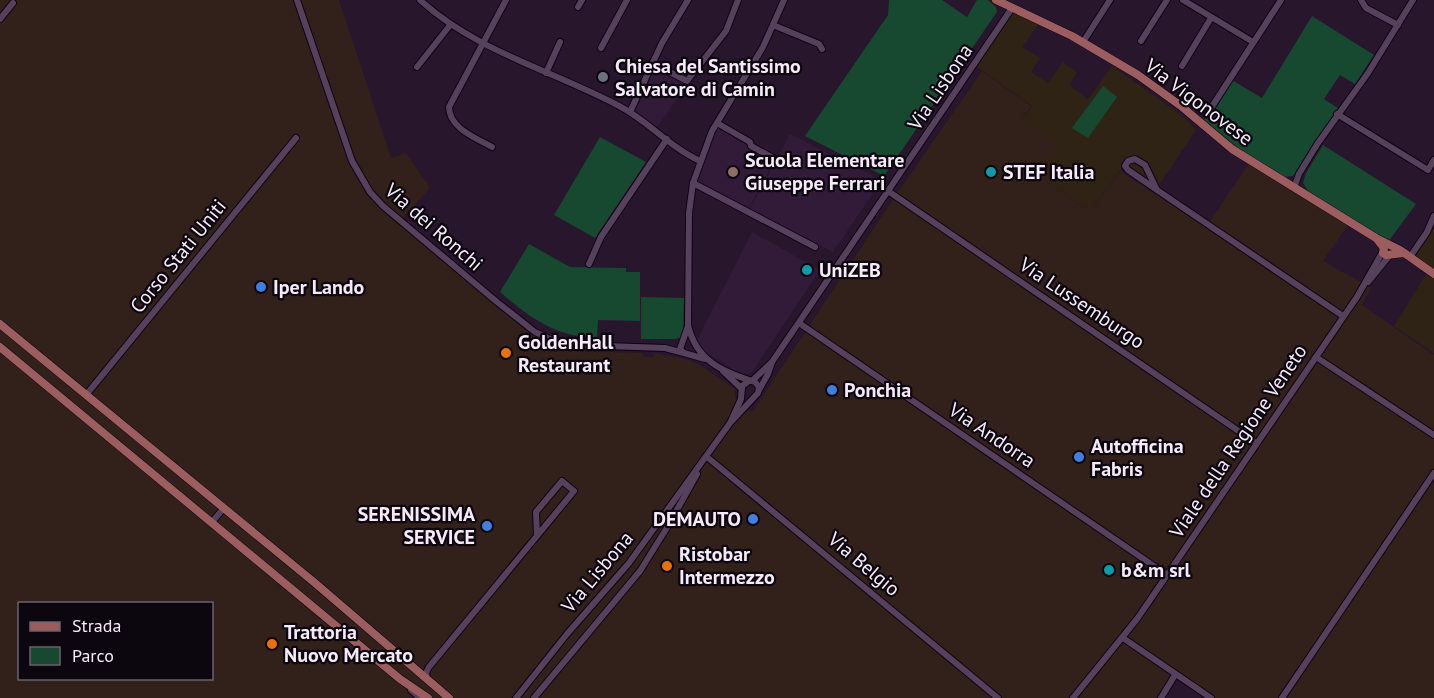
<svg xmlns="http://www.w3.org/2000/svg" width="1434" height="698" font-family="'PT Sans',sans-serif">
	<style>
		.commercial { fill: #2f2315 }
		.industrial { fill: #32201b; fill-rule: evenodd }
		.built { fill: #311b38 }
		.green { fill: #174830 }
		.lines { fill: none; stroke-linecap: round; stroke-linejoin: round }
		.minor-casing { stroke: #100215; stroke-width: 8 }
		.major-casing { stroke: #100215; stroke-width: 9 }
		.minor { stroke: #55415b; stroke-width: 6 }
		.major { stroke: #9c5d5f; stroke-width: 8 }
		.worship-dot { fill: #6b7280; stroke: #0c060f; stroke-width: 2 }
		.education-dot { fill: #8d6e63; stroke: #0c060f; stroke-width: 2 }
		.culture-dot { fill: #0f9aa8; stroke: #0c060f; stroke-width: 2 }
		.shop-dot { fill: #3f7fe0; stroke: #0c060f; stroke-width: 2 }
		.food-dot { fill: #e8710a; stroke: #0c060f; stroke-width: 2 }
		.labels { text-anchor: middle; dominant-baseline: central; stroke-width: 4.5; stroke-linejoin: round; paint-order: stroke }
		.poi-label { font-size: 20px; font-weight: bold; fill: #f6eaf9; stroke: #0c060f; text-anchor: start }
		.street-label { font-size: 20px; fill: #f6eaf9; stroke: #0c060f }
	</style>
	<rect width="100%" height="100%" fill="#28162d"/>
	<g class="commercial">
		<path d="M1012,12L1039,24L1022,47L1040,58L1031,72L1048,83L1063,62L1077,73L1069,85L1088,99L1112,66L1166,104L1188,121L1196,130L1155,191L1121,169L1090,212L1052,186L1022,119L1032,106L976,66Z"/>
		<path d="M1434,225V353L1394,326L1427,273L1411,261Z"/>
	</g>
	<path class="industrial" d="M0,0H339L391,158L406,153L430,188L398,223L533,334L549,342L579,351L642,353L644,357H653L655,353L689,360L700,365L735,389V397L752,412L894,198L982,71L1031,106L1022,119L1059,144L1044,165L1058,177L1052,186L1090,212L1120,171L1206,227L1250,162L1349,224L1323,261L1371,288L1362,305L1434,355V698H1206L1175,676L1161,698H0ZM20,604H212V678H20Z"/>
	<g class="built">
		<path d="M652,68L689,82L657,127L632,110Z"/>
		<path d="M717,124L774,161L748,210L693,183Z"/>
		<path d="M790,134L882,180L833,252L749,211Z"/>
		<path d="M752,232L820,270L752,372L749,374L738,373L700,348L696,342Z"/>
	</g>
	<g class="green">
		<path d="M889,0H942L967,17L977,0H988L996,7L997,12L884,176L805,136L888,15Z"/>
		<path d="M1312,16L1374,55L1355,84L1340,75L1324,99L1339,109L1298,170L1293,176L1283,177L1239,150L1203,121L1230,79L1262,98Z"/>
		<path d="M1103,86L1117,97L1088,138L1072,128Z"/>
		<path d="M600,137L646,162L595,238L554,215Z"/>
		<path d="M1323,145L1416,204L1388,242L1308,191L1303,183L1306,173Z"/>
		<path d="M529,244L570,267L626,268V272H640V321L598,320L597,338C554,336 532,319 500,292Z"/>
		<path d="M641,297L684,298L683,337L675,339H641Z"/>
	</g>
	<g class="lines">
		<defs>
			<g id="minor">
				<path d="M297,0L352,161L370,192L383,206L497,302L535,332L550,339L577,345L665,348L684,353"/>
				<path d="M420,0C477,52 554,71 621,107C649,122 671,148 700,161"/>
				<path d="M1183,0L1253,42"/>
				<path d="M1361,0L1366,8L1398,25"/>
				<path d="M578,7L582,0"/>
				<path d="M0,19L13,3"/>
				<path d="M773,25L819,44L822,49"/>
				<path d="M1141,41L1167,0"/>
				<path d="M1083,42L1110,0"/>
				<path d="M601,48L627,0"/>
				<path d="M652,63L687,81L726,31L738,0"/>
				<path d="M1182,66L1211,18"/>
				<path d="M417,67L451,24"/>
				<path d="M546,73L560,42"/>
				<path d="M1211,108L1281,0"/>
				<path d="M630,112L662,43L688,0"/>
				<path d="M1337,114L1428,170L1434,160"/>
				<path d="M717,123L750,142L751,146L775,159"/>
				<path d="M492,147C476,138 449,128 449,107L506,0"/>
				<path d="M693,183L815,247"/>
				<path d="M1294,188L1299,174L1318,143L1368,73L1413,0"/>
				<path d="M1157,190L1128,170L1125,166L1128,161L1135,159L1145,165L1157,190L1343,316"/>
				<path d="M888,191L1256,443"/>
				<path d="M1410,257L1427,232L1434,216"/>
				<path d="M589,264L601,237L667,139"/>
				<path d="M1368,282L1390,255"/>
				<path d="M799,323L1167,575"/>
				<path d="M688,326L680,349L684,353L705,359"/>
				<path d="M1316,357L1434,435"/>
				<path d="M723,371L742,389"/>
				<path d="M753,380L771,363"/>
				<path d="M759,390L768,374L772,362L1012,8"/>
				<path d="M86,395L296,138"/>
				<path d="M731,421L741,399L742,386L749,381"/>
				<path d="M707,457L998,698"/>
				<path d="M212,522L223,509"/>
				<path d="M1123,638L1211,698"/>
				<path d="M427,679L426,673L429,667L574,491L562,481L536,512L537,536"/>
				<path d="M411,690L420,698"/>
				<path d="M516,698L567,634L629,563L730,423L758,393L759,387L755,382C723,372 696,361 688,325L689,213L693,183L712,131L763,47L784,0"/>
				<path d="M534,698L640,571L668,526L697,474"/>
				<path d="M1073,698L1137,619L1357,297L1383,251"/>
				<path d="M1161,698L1175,675"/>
				<path d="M1282,698L1434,473"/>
			</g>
			<g id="major">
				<path d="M996,0L1072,36L1138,75L1181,106L1232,149L1376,238L1400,250L1434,274"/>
				<path d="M1377,239L1384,248L1383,253L1386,255L1404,253"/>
				<path d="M0,324L315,583L449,698"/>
				<path d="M0,347L400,679L428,698"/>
			</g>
		</defs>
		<use href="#minor" class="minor-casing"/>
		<use href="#major" class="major-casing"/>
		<use href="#minor" class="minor"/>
		<use href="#major" class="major"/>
	</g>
	<circle class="worship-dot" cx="603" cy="77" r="6"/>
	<circle class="education-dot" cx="733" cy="172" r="6"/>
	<g class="culture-dot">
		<circle cx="991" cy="172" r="6"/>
		<circle cx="807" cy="270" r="6"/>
		<circle cx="1109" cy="570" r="6"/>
	</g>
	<g class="shop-dot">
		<circle cx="261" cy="287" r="6"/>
		<circle cx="832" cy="390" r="6"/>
		<circle cx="1079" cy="457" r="6"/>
		<circle cx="753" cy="519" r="6"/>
		<circle cx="487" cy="526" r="6"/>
	</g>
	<g class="food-dot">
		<circle cx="506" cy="353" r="6"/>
		<circle cx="667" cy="566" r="6"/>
		<circle cx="272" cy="644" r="6"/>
	</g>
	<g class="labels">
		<g class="poi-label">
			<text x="615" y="66">Chiesa del Santissimo<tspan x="615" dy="23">Salvatore di Camin</tspan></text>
			<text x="745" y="160">Scuola Elementare<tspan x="745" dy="23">Giuseppe Ferrari</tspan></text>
			<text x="1003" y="172">STEF Italia</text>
			<text x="819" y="270">UniZEB</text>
			<text x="273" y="287">Iper Lando</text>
			<text x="518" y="342">GoldenHall<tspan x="518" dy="23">Restaurant</tspan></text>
			<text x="844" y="390">Ponchia</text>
			<text x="1091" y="446">Autofficina<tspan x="1091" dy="23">Fabris</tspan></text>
			<text x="475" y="514" text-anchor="end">SERENISSIMA<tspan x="475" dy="23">SERVICE</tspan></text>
			<text x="741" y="519" text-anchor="end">DEMAUTO</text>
			<text x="679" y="554">Ristobar<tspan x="679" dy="23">Intermezzo</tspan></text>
			<text x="1121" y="570">b&amp;m srl</text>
			<text x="284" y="632">Trattoria<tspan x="284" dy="23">Nuovo Mercato</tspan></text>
		</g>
		<g class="street-label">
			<text transform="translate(940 87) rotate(-56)">Via Lisbona</text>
			<text transform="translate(1199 102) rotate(37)">Via Vigonovese</text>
			<text transform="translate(434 227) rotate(41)">Via dei Ronchi</text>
			<text transform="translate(178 256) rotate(-51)">Corso Stati Uniti</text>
			<text transform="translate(1082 303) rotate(34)">Via Lussemburgo</text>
			<text transform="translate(992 435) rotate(34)">Via Andorra</text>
			<text transform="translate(1238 441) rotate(-56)">Viale della Regione Veneto</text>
			<text transform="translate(864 564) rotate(40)">Via Belgio</text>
			<text transform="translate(597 572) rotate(-50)">Via Lisbona</text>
		</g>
	</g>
	<rect x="18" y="602" width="195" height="78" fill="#0c060f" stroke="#6a616d" stroke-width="1.5"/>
	<rect x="30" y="622" width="30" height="9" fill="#9c5d5f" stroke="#6a616d" stroke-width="1.5"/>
	<text x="72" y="632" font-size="18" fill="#f6eaf9">Strada</text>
	<rect x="30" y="647" width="30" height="18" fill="#174830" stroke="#6a616d" stroke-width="1.5"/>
	<text x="72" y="662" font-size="18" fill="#f6eaf9">Parco</text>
</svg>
